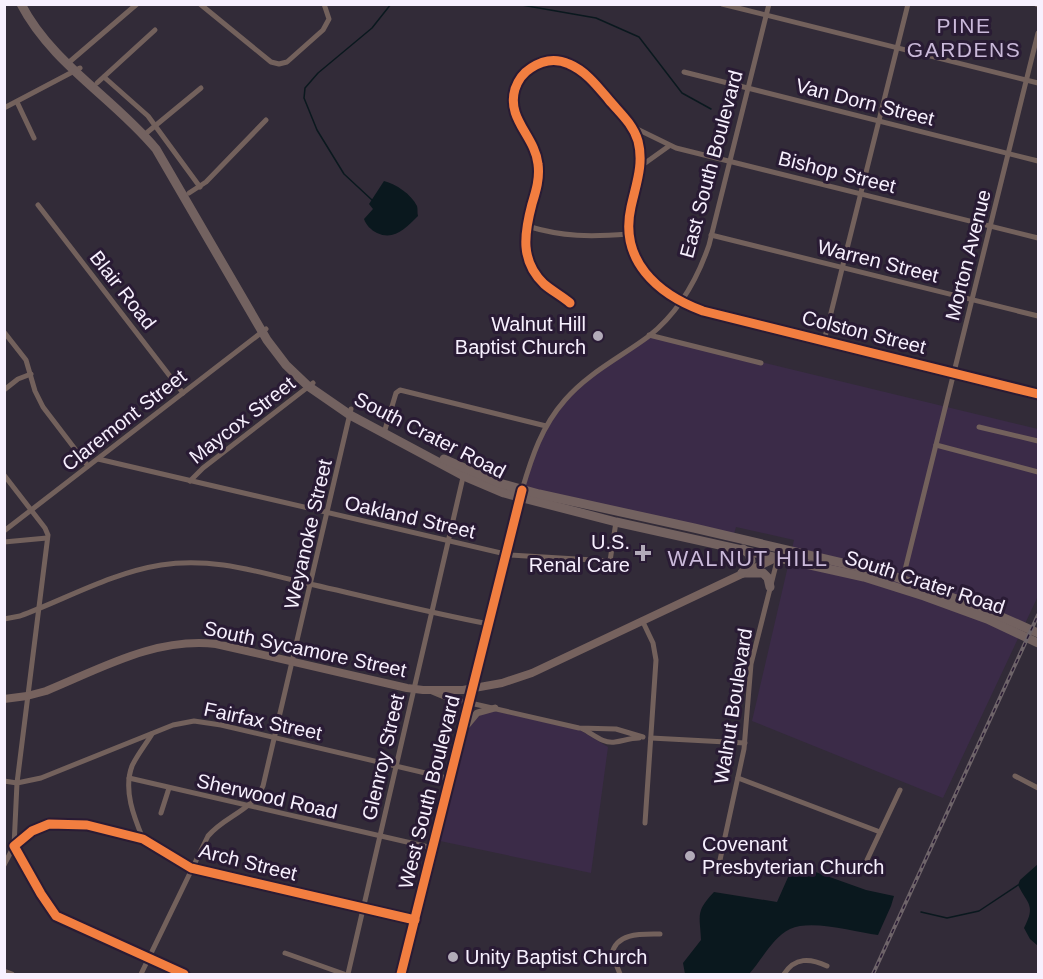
<svg xmlns="http://www.w3.org/2000/svg" width="1043" height="979" font-family="Arial,sans-serif">
	<style>
		.built { fill: #3b2b48 }
		.water { fill: #0a181e }
		.lines { fill: none; stroke-linecap: round; stroke-linejoin: round }
		.stream { stroke: #0a181e; stroke-width: 1.5 }
		.minor { stroke: #73615c; stroke-width: 5 }
		.tertiary { stroke: #73615c; stroke-width: 7 }
		.secondary { stroke: #76625e; stroke-width: 8 }
		.primary { stroke: #736260; stroke-width: 9 }
		.rail-casing { stroke: #6e6469; stroke-width: 4 }
		.rail { stroke: #291b34; stroke-width: 1.5; stroke-dasharray: 4.5; stroke-linecap: butt }
		.cycleway-casing { stroke: #291b34; stroke-width: 13 }
		.cycleway { stroke: #f27e40; stroke-width: 9 }
		.poi-dot { fill: #b2abb9; stroke: #291b34; stroke-width: 2 }
		.labels { text-anchor: middle; dominant-baseline: central; stroke-width: 6; stroke-linejoin: round; paint-order: stroke }
		.street-label { font-size: 20px; fill: #f7f0fe; stroke: #291b34 }
		.poi-label { font-size: 20px; fill: #f7f0fe; stroke: #291b34; text-anchor: end }
		.neighbourhood-label { font-size: 21px; letter-spacing: 1.5px; fill: #cab9da; stroke: #291b34 }
		.quarter-label { font-size: 22px; letter-spacing: 1.5px; fill: #cab9da; stroke: #291b34 }
	</style>
	<rect width="100%" height="100%" fill="#322b38"/>
	<g class="built">
		<path d="M649,335L1038,429V596L943,798L752,721L794,540L736,527L733,537L522,490L536,444L572,392Z"/>
		<path d="M494,711L580,730L608,747L591,873L440,841L467,731L475,719L482,714Z"/>
	</g>
	<g class="water">
		<path d="M384,181C396,184 411,194 417,206C418,209 417,213 418,216C406,228 394,241 377,233C371,230 366,225 364,219L373,209L369,204Z"/>
		<path d="M1038,864V946L1030,939L1024,928C1036,905 1028,905 1018,885L1020,880Z"/>
		<path d="M796,865L866,890L894,896L891,906L878,935C854,932 812,919 790,929C773,937 761,961 749,974H685L683,963L701,940C700,915 695,912 714,892L777,902L793,866Z"/>
	</g>
	<g class="lines">
		<g class="stream">
			<path d="M516,4L596,18L639,37L682,93L711,109"/>
			<path d="M372,200L344,174L317,130L304,98L305,88L318,73L372,28L391,4"/>
			<path d="M921,912L947,918L979,911L1018,885"/>
		</g>
		<g class="minor">
			<path d="M200,4L271,62L279,64L287,62L323,30L329,19L324,4"/>
			<path d="M722,4L1038,83"/>
			<path d="M1036,4L1038,5"/>
			<path d="M67,64L137,4"/>
			<path d="M684,72L1038,161"/>
			<path d="M104,77L148,116L200,187"/>
			<path d="M97,83L155,30"/>
			<path d="M17,102L34,138"/>
			<path d="M4,108L80,68"/>
			<path d="M633,127L676,148L1038,238"/>
			<path d="M144,135L201,88"/>
			<path d="M641,166L669,146"/>
			<path d="M189,193L206,182L266,120"/>
			<path d="M38,205L183,393"/>
			<path d="M527,226C563,237 591,237 628,234"/>
			<path d="M711,235L1038,316"/>
			<path d="M570,303C562,296 552,291 544,284C520,261 524,234 532,204C536,191 540,178 538,164C535,136 506,119 515,89C518,80 523,73 531,68C543,60 556,58 569,64C586,71 598,87 609,100C620,113 633,124 638,141C644,164 636,184 631,207C619,260 657,294 703,311L1038,394"/>
			<path d="M4,332L26,360L35,391L43,407L88,466"/>
			<path d="M649,335L761,363"/>
			<path d="M824,341L908,4"/>
			<path d="M4,390L18,379L31,374"/>
			<path d="M979,427L1038,441"/>
			<path d="M384,433L396,393L400,390L546,426"/>
			<path d="M936,445L1038,472"/>
			<path d="M98,459L510,555L610,561L616,522"/>
			<path d="M4,475L45,528L48,535L17,783L14,846L4,865"/>
			<path d="M190,481L203,468L313,383"/>
			<path d="M522,490C532,456 542,426 565,400C588,373 621,357 649,336C678,313 697,280 709,245L769,4"/>
			<path d="M4,531L266,329"/>
			<path d="M4,542L47,538"/>
			<path d="M902,582L1038,33"/>
			<path d="M4,619L20,616C66,599 111,573 161,565C210,557 255,571 301,582C364,596 426,612 489,624"/>
			<path d="M642,620L653,643L656,660L645,823"/>
			<path d="M432,692L444,697L579,728L616,729L643,737"/>
			<path d="M583,729C593,734 603,744 615,742C623,741 630,738 639,738"/>
			<path d="M651,738L745,743"/>
			<path d="M1015,776L1038,788"/>
			<path d="M129,778L433,848"/>
			<path d="M738,778L880,832"/>
			<path d="M4,781L17,783L41,778L173,725L194,721L221,725L451,779"/>
			<path d="M161,813L169,788"/>
			<path d="M143,839C134,817 123,790 132,766C137,755 146,744 152,734"/>
			<path d="M720,860L744,749L751,664L778,557"/>
			<path d="M867,860L900,790"/>
			<path d="M285,953L344,974"/>
			<path d="M4,971L12,974"/>
			<path d="M141,974L208,836C226,815 251,812 263,786L351,409"/>
			<path d="M184,974L56,916L41,894L14,846L32,831L49,824L87,825L143,839L191,868L415,920"/>
			<path d="M348,974L464,473"/>
			<path d="M620,974L612,954C616,932 643,934 660,934"/>
			<path d="M784,974C795,957 810,958 827,966"/>
		</g>
		<g class="tertiary">
			<path d="M467,725L477,713L495,708"/>
			<path d="M401,974L521,494"/>
		</g>
		<path class="secondary" d="M4,699L27,696L46,691C100,669 155,637 216,644L407,688L423,690H463L502,683L532,673L778,557"/>
		<g class="primary">
			<path d="M21,4C52,64 114,98 156,149L267,340L286,365L308,386L350,415L464,476L504,493L616,522L864,577L924,596L987,619L1038,643"/>
			<path d="M444,459L499,483L539,494L694,528L885,573L986,610L1038,633"/>
			<path d="M742,573H763L768,578L770,587"/>
			<path d="M742,573L751,561L749,554L743,549"/>
		</g>
		<defs>
			<path id="rail" d="M873,974L1038,615"/>
		</defs>
		<use href="#rail" class="rail-casing"/>
		<use href="#rail" class="rail"/>
		<defs>
			<g id="cycleway">
				<path d="M570,303C562,296 552,291 544,284C520,261 524,234 532,204C536,191 540,178 538,164C535,136 506,119 515,89C518,80 523,73 531,68C543,60 556,58 569,64C586,71 598,87 609,100C620,113 633,124 638,141C644,164 636,184 631,207C619,260 657,294 703,311L1038,394"/>
				<path d="M184,974L56,916L41,894L14,846L32,831L49,824L87,825L143,839L191,868L415,920"/>
				<path d="M401,974L522,490"/>
			</g>
		</defs>
		<use href="#cycleway" class="cycleway-casing"/>
		<use href="#cycleway" class="cycleway"/>
	</g>
	<g class="poi-dot">
		<circle cx="598" cy="336" r="6"/>
		<path d="M640 544h6v6h6v6h-6v6h-6v-6h-6v-6h6z"/>
		<circle cx="690" cy="856" r="6"/>
		<circle cx="453" cy="957" r="6"/>
	</g>
	<g class="labels">
		<g class="street-label">
			<text transform="translate(865 102) rotate(14)">Van Dorn Street</text>
			<text transform="translate(711 164) rotate(-75)">East South Boulevard</text>
			<text transform="translate(837 172) rotate(14)">Bishop Street</text>
			<text transform="translate(968 255) rotate(-76)">Morton Avenue</text>
			<text transform="translate(878 261) rotate(14)">Warren Street</text>
			<text transform="translate(123 290) rotate(52)">Blair Road</text>
			<text transform="translate(864 332) rotate(14)">Colston Street</text>
			<text transform="translate(124 420) rotate(-38)">Claremont Street</text>
			<text transform="translate(242 420) rotate(-38)">Maycox Street</text>
			<text transform="translate(430 435) rotate(27)">South Crater Road</text>
			<text transform="translate(410 517) rotate(13)">Oakland Street</text>
			<text transform="translate(308 534) rotate(-77)">Weyanoke Street</text>
			<text transform="translate(925 582) rotate(18)">South Crater Road</text>
			<text transform="translate(305 649) rotate(12)">South Sycamore Street</text>
			<text transform="translate(733 706) rotate(-81)">Walnut Boulevard</text>
			<text transform="translate(263 721) rotate(12)">Fairfax Street</text>
			<text transform="translate(383 757) rotate(-77)">Glenroy Street</text>
			<text transform="translate(429 792) rotate(-76)">West South Boulevard</text>
			<text transform="translate(267 796) rotate(13)">Sherwood Road</text>
			<text transform="translate(248 862) rotate(14)">Arch Street</text>
		</g>
		<g class="poi-label">
			<text x="586" y="324">Walnut Hill<tspan x="586" dy="23">Baptist Church</tspan></text>
			<text x="630" y="542">U.S.<tspan x="630" dy="23">Renal Care</tspan></text>
			<text x="702" y="844" text-anchor="start">Covenant<tspan x="702" dy="23">Presbyterian Church</tspan></text>
			<text x="465" y="957" text-anchor="start">Unity Baptist Church</text>
		</g>
		<g class="neighbourhood-label">
			<text x="964" y="25">PINE<tspan x="964" dy="24">GARDENS</tspan></text>
		</g>
		<g class="quarter-label">
			<text x="748" y="558">WALNUT HILL</text>
		</g>
	</g>
	<rect width="1043" height="979" fill="none" stroke="#f7f0fe" stroke-width="12"/>
</svg>
